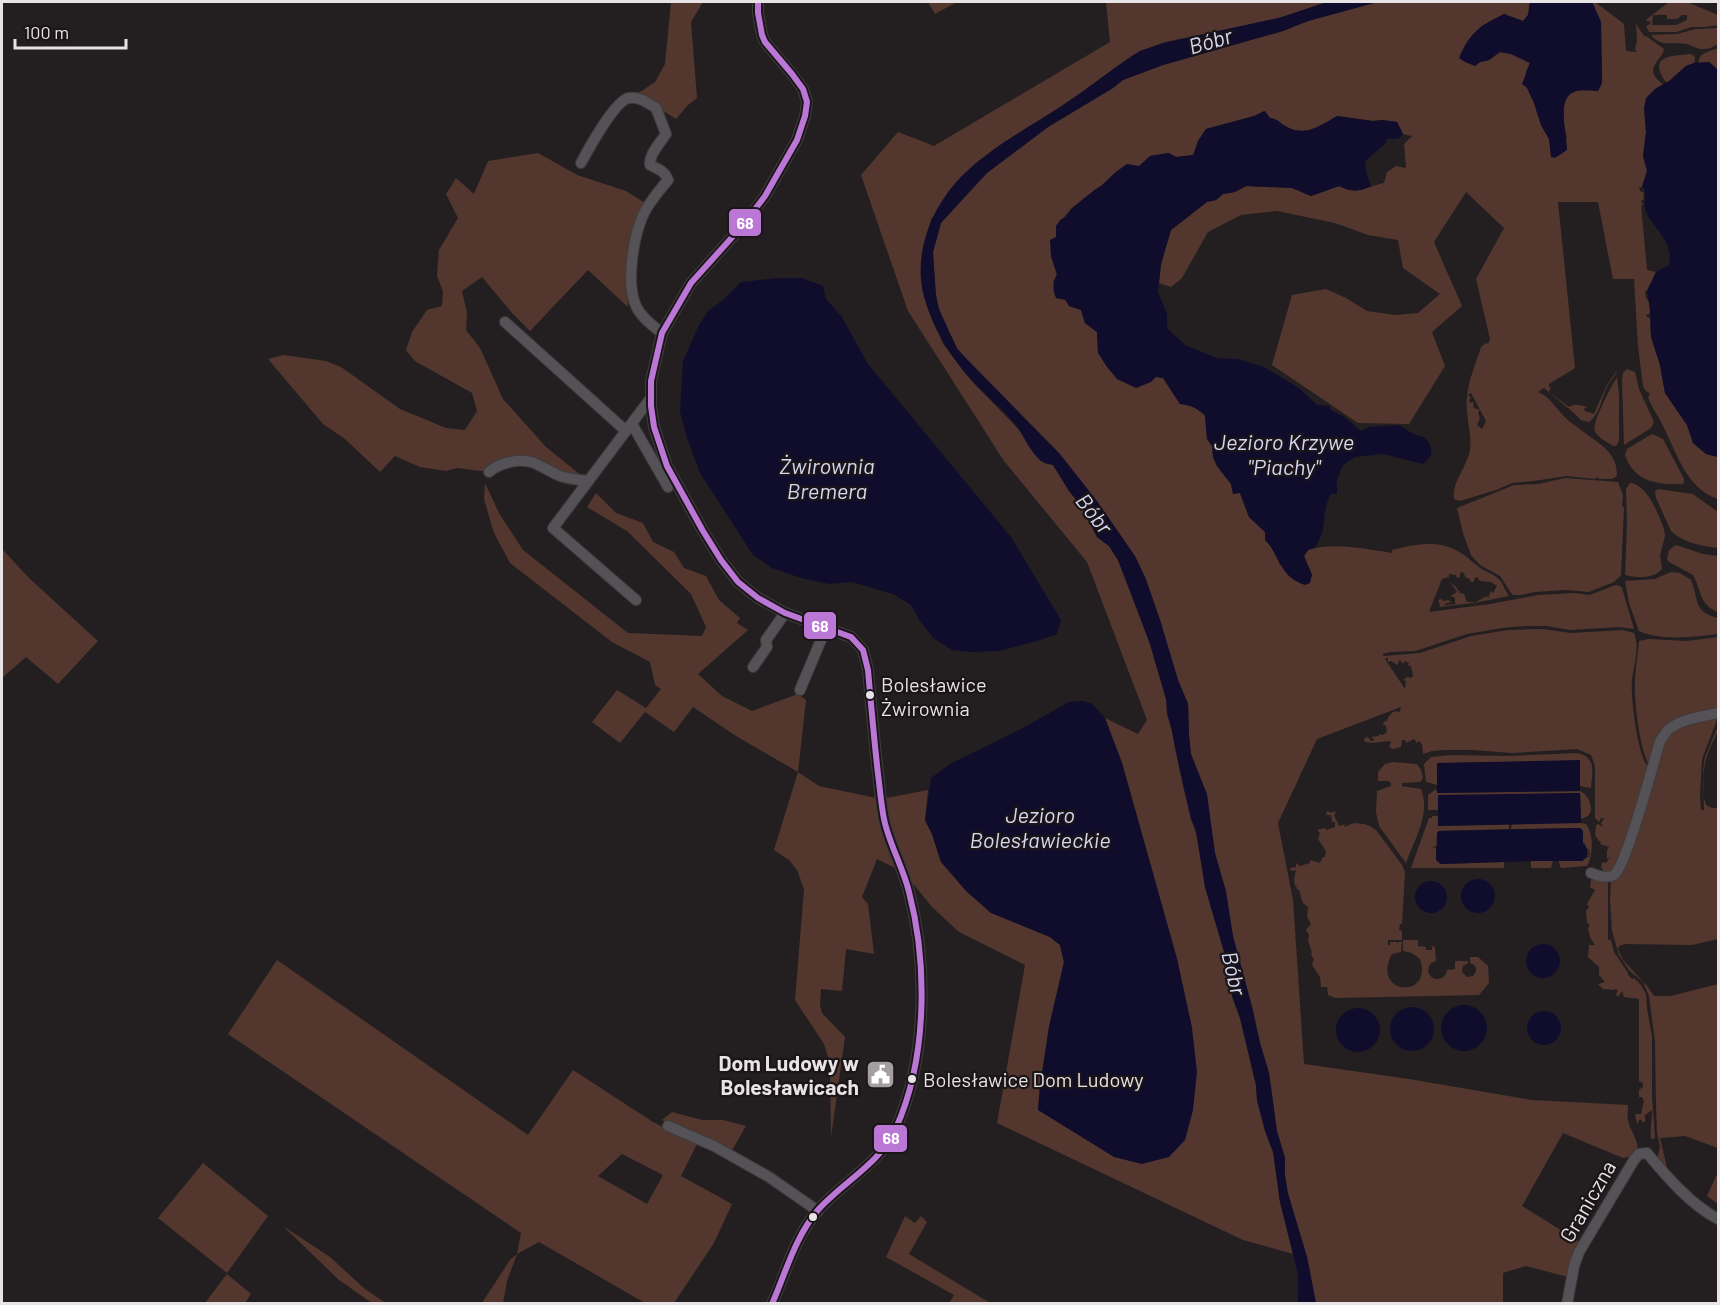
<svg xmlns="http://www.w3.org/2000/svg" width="1720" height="1305" font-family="Barlow,sans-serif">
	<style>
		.green { fill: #53372e; fill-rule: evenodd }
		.water { fill: #100c2c }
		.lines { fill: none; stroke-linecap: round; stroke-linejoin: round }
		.minor-casing { stroke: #3e3b3d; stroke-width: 12 }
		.minor { stroke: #555257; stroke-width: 10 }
		.bus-1-casing { stroke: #1b1518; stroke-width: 10 }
		.bus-1 { stroke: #ba77d6; stroke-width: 6 }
		.bus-dot { fill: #e8e4e6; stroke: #1b1518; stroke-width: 2 }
		.labels { text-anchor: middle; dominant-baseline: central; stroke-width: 4.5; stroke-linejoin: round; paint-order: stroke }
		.bus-label { font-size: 20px; fill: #e8e4e6; stroke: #1b1518; text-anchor: start }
		.poi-label { font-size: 21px; font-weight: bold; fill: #e8e4e6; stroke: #1b1518; text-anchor: end }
		.street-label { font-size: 21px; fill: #e8e4e6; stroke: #1b1518 }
		.water-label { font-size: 22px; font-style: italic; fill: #d5d8f4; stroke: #1b1518 }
		.line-badge { stroke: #1b1518; stroke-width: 2 }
		.badge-label { font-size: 16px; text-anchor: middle; font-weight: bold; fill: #fff }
	</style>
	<rect width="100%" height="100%" fill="#231f21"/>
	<g class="green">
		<path d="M671,2H703L691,22L697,98L688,105L676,119L637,94L655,82L665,64Z"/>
		<path d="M928,2H957L935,14Z"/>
		<path d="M1106,2H1327L1276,19L1165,42L1140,51L1132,56L1082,92L988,155L931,219L923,248L929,309L943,344L972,381L1053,465L1069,491L1082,507L1097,537L1109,546L1118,560L1137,608L1150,644L1166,699L1182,782L1191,819L1195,827L1199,843L1205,887L1225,955L1232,996L1240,1018L1256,1085L1257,1099L1273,1151L1280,1202L1293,1254L1243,1240L997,1123L1025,965L959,932L932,907L915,886L897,869L877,859L862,897L868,904L874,954L846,949L842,991L821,989L820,1005L822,1013L845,1037L831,1137L830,1063L824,1044L795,1000L804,889L797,870L789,860L774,850L798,772L736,736L693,707L674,732L645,712L620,743L592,722L617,690L646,708L661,689L655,685L650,662L612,642L510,563L494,533L484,499L485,483L499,513L523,550L628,633L702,636L706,627L691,594L627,531L587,507L596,493L616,513L643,523L653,542L674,552L684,568L706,576L719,600L740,618L737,623L748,630L698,674L722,696L752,711L798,694L806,700L798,772L819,786L881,799L928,790L925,820L932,834L941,862L1033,930L1050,937L1060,945L1064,962L1049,1027L1040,1086L1038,1110L1192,1028L1177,959L1122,763L1105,718L1138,734L1147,720L1087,562L1004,461L908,311L861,175L898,132L934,146L1110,42Z"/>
		<path d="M1377,2H1530L1528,15L1523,21L1504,14L1480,27L1475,66L1480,62L1489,60L1500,52L1511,54L1530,63L1526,71L1527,87L1534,103L1541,125L1549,139L1551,156L1567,138C1564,126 1559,98 1573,92C1581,89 1591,91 1598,91L1602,83L1601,22L1592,2H1595L1624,24L1626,51L1637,52L1635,49L1637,41L1636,24L1644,36H1646L1664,49C1662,61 1641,69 1663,84L1655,89L1644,108L1646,132L1643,156L1647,171L1642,187H1639L1640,191L1643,192L1644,199L1641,201L1643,205L1641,206L1647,270L1656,272L1647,291H1645L1646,298L1649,302L1650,313L1646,315L1647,317L1650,318L1651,337L1660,365L1665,393L1687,425L1693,443L1706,454L1718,457V499C1685,488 1676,450 1661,422C1657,414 1651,406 1648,397L1650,394L1645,390L1643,386L1638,346L1634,279H1613L1598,202H1558L1575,368L1549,384V387H1551L1549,392L1569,407C1575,403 1580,405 1587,407L1584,409L1585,411L1594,414L1606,387L1617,370C1615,377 1610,381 1607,387C1601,399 1600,414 1589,422L1581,420L1574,413L1544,388L1538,392C1550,396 1558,412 1569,421C1580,430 1593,438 1604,447C1613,456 1617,463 1617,476L1612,479H1599L1597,477L1595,479L1566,476L1534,481L1512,483L1496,490L1460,501L1454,499C1452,481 1467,467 1470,450C1472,432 1465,415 1467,398C1468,381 1476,363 1481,347L1486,343L1488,344L1490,339L1476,279L1504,228L1466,192L1434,242L1462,306L1432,332L1445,366L1409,424L1358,423L1272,365L1292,295L1326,289L1346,298L1367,311L1395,315L1418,313L1440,294L1403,268L1398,240L1368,235L1335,223L1277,211L1241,215L1208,232L1182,278L1171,287L1159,283L1161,264L1171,230L1207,202L1216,200L1223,194L1235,192L1246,186L1292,188L1311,196L1339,186C1357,196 1366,187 1384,183L1387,172L1396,166L1406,168L1404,144L1412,136L1403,134L1397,122L1382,120L1373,121L1337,116C1322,126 1305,137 1287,127C1280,124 1279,119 1270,118L1264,111L1254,116L1206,129L1198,141L1194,155L1176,157L1168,153L1150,156L1139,167L1127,164L1116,172L1101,186L1096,189L1072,208L1056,226V237L1051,256L1057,275L1053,282L1069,306L1081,310L1085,323L1097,332L1098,353L1156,377L1163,378L1180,404C1191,405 1197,408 1205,416L1207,439L1212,446L1213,457L1217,466L1231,484L1233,493H1240L1249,517L1265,532V540L1270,544L1280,565L1312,575L1304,556L1308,550C1335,542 1365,549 1392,553V550C1416,544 1439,539 1461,553C1468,557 1473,563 1480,568C1486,572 1494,574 1500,580C1504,585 1505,591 1509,596L1474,603L1487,596L1488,598L1491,591L1493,593L1497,586L1491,582L1480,581L1477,577L1474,578L1475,579L1473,582H1471L1469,578H1466L1463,572L1460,573V577L1457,578L1456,575L1449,574V577L1442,579L1429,612L1490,604L1538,595L1574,593L1590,595L1615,585L1620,586L1622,588L1634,629L1619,627L1570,630L1547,626H1525L1502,628L1467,634L1415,651L1390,652L1382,654L1384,656L1420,653L1471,636L1508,630L1542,629L1571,633L1623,630L1634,633C1640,647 1634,665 1632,680C1630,695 1638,757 1648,767L1622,855L1610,873H1602L1603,869L1601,868L1602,862L1606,863L1610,857L1607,859V850L1609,847L1600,844L1601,841H1599L1595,835L1596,825L1599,824L1600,826H1603L1601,824L1604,818H1601L1599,822L1595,818V766L1591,755L1577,749L1512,753L1473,750H1445L1432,751L1423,754L1422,744L1419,741L1417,743L1414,739L1406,743L1405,740H1402L1401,747L1393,749L1389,747L1391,742L1390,741L1372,743L1365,742L1364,738H1367V736L1372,742L1374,739L1371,737L1379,736V734L1383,735L1387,732L1386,726L1383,724L1384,721L1386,722C1389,716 1392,709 1400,712L1401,707L1317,739L1278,823L1293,900L1304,1064L1409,1079L1532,1100L1628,1105C1628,1110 1627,1115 1628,1120C1630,1134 1651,1154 1623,1158L1563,1133L1522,1206L1583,1244L1572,1278L1526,1266L1503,1273V1303H1316L1307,1257L1287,1193L1285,1175V1158L1277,1132L1269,1073L1260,1043L1252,1007L1233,936L1197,771L1191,754L1189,735L1188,704L1178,680L1160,620L1145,577L957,348L938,309L935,285L933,252L941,223L967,193L987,173L1048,127L1113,88L1123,80L1163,65L1283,31L1308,21ZM1471,393L1486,421L1482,429L1477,425L1480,418L1478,412L1480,410L1474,408L1473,405L1474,402L1470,403L1469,400L1471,398L1468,395ZM1388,657V662L1391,661L1397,665L1400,660L1403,664L1405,661L1409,663L1408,666H1411L1413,676L1411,678L1407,677L1403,680L1406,681L1405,689L1385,659Z"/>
		<path d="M1669,2H1687L1718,15V25L1705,27H1691L1677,32H1649L1646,26L1650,24L1651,22L1646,21L1647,19ZM1653,15H1667V19H1677L1682,15H1687V20L1676,25H1652Z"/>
		<path d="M1718,28V44C1714,46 1710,49 1705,49C1698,50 1693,46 1687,44C1674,41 1661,48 1651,35L1677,34L1696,29Z"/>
		<path d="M1718,48V70L1709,62L1699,63C1698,52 1710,52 1718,48Z"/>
		<path d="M1691,54L1695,57L1694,63L1686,66L1668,82L1665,81C1648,55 1672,56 1691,54Z"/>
		<path d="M538,153L577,175L626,191L648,205L627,288L628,307L588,270L530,331L513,314L482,277L462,291L467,313L466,330L480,348L503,399L546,447L588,481L532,462L489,472L457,468L446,471L420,467L395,456L380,472L345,439L323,424L268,359L284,355L326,361L341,367L400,409L446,428L465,430L477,411L472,393L415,361L406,350L412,332L427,310L442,306L443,291L437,276L439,250L458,218L446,194L456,178L474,194L488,161Z"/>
		<path d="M1627,369L1635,372L1639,389L1654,422L1651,428L1624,445L1622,380L1623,373Z"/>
		<path d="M1617,377L1619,395V441L1616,446H1614C1608,443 1597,437 1595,431C1591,424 1612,385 1617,377Z"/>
		<path d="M1652,434L1663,439L1684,479V482L1683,484C1658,485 1634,482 1625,455L1627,449Z"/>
		<path d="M1565,478L1618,482L1623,495L1622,506L1624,507L1621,575L1614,582L1589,592L1566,590L1535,592L1521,595H1513L1511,593L1500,576L1480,565L1471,555L1463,533L1457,508L1514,485L1538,484Z"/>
		<path d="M1630,483C1647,484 1659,515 1664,529L1665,536L1660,555L1662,569C1654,579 1636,578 1625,575L1627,524L1626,489Z"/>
		<path d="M1658,489L1693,494L1718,512V548C1703,546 1683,543 1671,531L1656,498L1655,491Z"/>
		<path d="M1676,545L1703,554L1718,556V612C1699,605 1702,591 1693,575L1669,562L1667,559L1669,550Z"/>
		<path d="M2,549L30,579L98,641L58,684L26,657L2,678Z"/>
		<path d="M1671,572L1680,573L1691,580C1699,600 1693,612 1718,618V634C1694,637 1662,641 1639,631L1629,603L1625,581L1655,579Z"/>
		<path d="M1451,583L1456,587L1460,593L1464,594L1467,602H1473V603L1439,607L1440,605L1438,600L1442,599L1443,601L1448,600L1451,602L1444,604L1445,605L1457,604L1455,603V598L1451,596L1457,592Z"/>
		<path d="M1718,637V711L1681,720L1649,764C1640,751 1634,701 1635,684C1635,670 1638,655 1639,641L1648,639L1687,641Z"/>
		<path d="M1718,717L1702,759L1700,798L1701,810H1704L1703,771L1705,757L1718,726C1718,734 1713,740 1710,748C1703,764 1700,788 1706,805L1712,808H1718V939L1692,945L1625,944L1619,946L1618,949L1623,960L1647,986L1654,996H1671L1718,984V1148L1685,1136L1660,1138L1667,1168L1665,1169L1657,1160L1660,1147L1657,1132L1656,1105L1655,1041L1649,996L1643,982L1629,970L1619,955L1612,931L1610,899L1611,880L1662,745L1675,730L1700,721Z"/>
		<path d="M1578,753C1597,758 1592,772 1591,788L1580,786L1579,761L1437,763V785L1426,782L1424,764L1431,757L1451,755L1507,756Z"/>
		<path d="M1393,762L1417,764L1421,770L1423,778L1420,782L1402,783V786L1421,789C1431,814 1414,840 1406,863L1379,826L1376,812L1377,791L1391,786V783L1388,781H1378V772L1385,764Z"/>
		<path d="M1436,789L1438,793L1580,791C1588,795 1591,802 1591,811L1588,816L1581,819L1580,793L1438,796V810H1428V795Z"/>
		<path d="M1327,811L1332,813L1334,811L1336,812L1334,815L1339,826L1345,824L1344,827L1354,823L1364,824L1370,826L1376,830L1402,865L1405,872L1402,924H1400L1399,930L1402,931V940H1388V945H1390V942H1397V945L1398,942H1402L1401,952L1392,954C1370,995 1434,1000 1420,959L1412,953L1403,951V940H1418V946L1426,947V950H1432V946L1435,947L1436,961L1431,963C1426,970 1428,976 1435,979C1442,979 1446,977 1447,970L1455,969V961H1468V963L1463,966L1462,972L1467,977L1473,976C1478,971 1477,965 1470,963V957H1478L1488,966L1489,983L1479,995L1335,998L1328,995L1327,987H1321L1320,977L1312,965L1314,959L1311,955L1312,953L1308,940L1309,935L1306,930L1311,924L1307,917L1308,907L1303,903L1299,890L1296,888L1297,886H1295L1294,880L1296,870L1291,871L1290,868L1296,867V863L1300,866L1310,863V860L1320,863L1323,857H1325L1326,851L1318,839L1320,833L1317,830L1325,828L1326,830L1335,827V822H1332L1331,815H1326Z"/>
		<path d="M1432,816H1438V826L1509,824V829L1439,831L1437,833V846L1432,847L1436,848V860L1440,864L1504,862V868H1411L1429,818H1432Z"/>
		<path d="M1553,818L1586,824C1594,834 1593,856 1587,866L1561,868L1558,860L1582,861L1587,857H1590L1587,855H1590V854L1587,853H1590V852L1587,851L1590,850L1587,849L1585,844L1583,843V831L1580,828L1511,829L1512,824Z"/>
		<path d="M1553,860L1551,868H1531V861Z"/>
		<path d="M1606,879L1608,880V940H1611L1614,952L1628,973V975L1632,979L1634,978L1641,985L1646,994L1647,1009L1652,1036V1097L1655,1138L1651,1139C1650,1129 1652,1121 1652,1110L1645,1115V1122H1643L1640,1119L1637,1124L1635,1114H1641L1644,1101L1642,1097H1639V1090L1643,1087V1083L1639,1081V999L1624,997L1622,991L1618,997L1616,994L1618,990L1615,989L1613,990L1603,989L1598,984L1605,982L1599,975V967L1588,957L1589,945H1595L1591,939L1588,929L1590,925L1587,923L1586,911L1589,907L1587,904L1595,890L1590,887L1591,880Z"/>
		<path d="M277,960L528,1135L573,1070L653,1122L697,1144L681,1176L732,1204L714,1243L674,1303H645L539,1242L517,1254L507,1281L503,1303H482L510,1260L517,1254L521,1233L228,1034ZM622,1154L663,1175L647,1204L598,1176Z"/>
		<path d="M672,1112L702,1120H723L746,1126L731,1152L662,1120Z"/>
		<path d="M203,1163L268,1216L227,1273L158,1218Z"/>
		<path d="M1718,1172V1204L1707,1196Z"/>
		<path d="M905,1216L915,1223L921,1216L927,1222L909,1254L990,1303L971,1302L970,1303H949L954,1295L886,1257Z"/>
		<path d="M283,1226L330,1257L365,1289L386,1303H372L339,1280Z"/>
		<path d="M227,1274L251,1294L245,1303H205Z"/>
	</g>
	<g class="water">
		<path d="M1327,2H1378L1308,21L1283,31L1163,65L1123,80L1113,88L1048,127L987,173L941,223L933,252L936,296L939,309L957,349L1060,454L1097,501L1135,556L1145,577L1160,620L1178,680L1188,704L1189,735L1191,754L1207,794L1215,853L1226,891L1233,936L1252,1007L1260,1043L1269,1073L1277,1131L1285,1158V1175L1288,1193L1307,1257L1316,1303L1298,1304V1274L1280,1202L1273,1152L1265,1131L1257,1101L1256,1085L1240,1018L1232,996L1225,955L1205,887L1196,832L1191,819L1175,748L1172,731L1167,714L1166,699L1150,644L1118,560L1109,546L1097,537L1082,507L1069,491L1053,465C1049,464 1045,464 1041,461C1030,452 1024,436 1015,424C1004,410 986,396 973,382C951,358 933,329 924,297C912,253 933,203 965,173C993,146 1029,127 1062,106C1086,90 1108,72 1132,56L1140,51L1164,43L1282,17Z"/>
		<path d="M1530,2H1592L1601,22L1602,83L1598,91C1591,91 1582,89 1574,92C1556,98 1567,136 1567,150L1555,158L1551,157L1549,139L1541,125L1534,103L1527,88L1522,84L1530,63L1511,54L1500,52L1489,60L1480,62L1475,66L1465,62L1459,58C1470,32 1480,26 1504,14L1523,21L1528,15Z"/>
		<path d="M1709,62L1718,70V457L1706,454L1693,443L1687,425L1665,393L1660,365L1651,337L1650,309L1647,291L1656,272L1669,265C1674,243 1656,231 1647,214C1643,208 1645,198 1645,190L1642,187L1647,171L1643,156L1646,132L1644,108L1646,98L1655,89L1668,82L1686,66L1694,63Z"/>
		<path d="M1265,111L1270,118C1279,119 1280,124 1287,127C1305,137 1322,125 1337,116L1373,121L1382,120L1397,122L1403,134L1398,139H1387L1385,144L1365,161L1367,174L1371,186C1359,192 1351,192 1339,186L1311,196L1292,188L1246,186L1235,192L1223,194L1216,200L1207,202L1171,230L1161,264L1158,292L1167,314V328L1185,345L1217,358L1238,359L1264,367L1299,388L1317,405L1329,406L1331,410L1343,416L1361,431L1370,427L1399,425C1404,429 1418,437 1424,437C1434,447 1434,456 1423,464L1383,454L1355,457L1343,465L1337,480V494H1331C1324,506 1325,516 1323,529C1322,535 1318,542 1315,548L1308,550L1304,556L1312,575L1310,583L1305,585C1278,576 1282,557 1265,540V532L1249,517L1240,493L1233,494L1231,484L1217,466L1213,457L1212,446L1207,439L1205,415C1197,408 1191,405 1180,404L1163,378L1156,377L1151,382L1136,388L1117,379L1107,367L1098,353L1097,332L1085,323L1081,310L1069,306L1066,300L1056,298C1052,288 1053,283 1057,274L1051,256L1050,240L1056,237V226L1061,219L1065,218L1072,208L1096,189L1101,186L1116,172L1127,164L1139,166L1150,156L1169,153L1176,157L1193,155L1198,141L1206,129L1254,116Z"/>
		<path d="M778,278H802L823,286L826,299L842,317L868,364L1011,537L1061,620L1057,634L1040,640L999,651L972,652L952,650L933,638L920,621L911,605L893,594L852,582L829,584L801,578L772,568L753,555L700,473L687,438L680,412L683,361L699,325L708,311L723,300L741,282Z"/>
		<path d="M1082,701L1091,703L1105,718L1122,763L1177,959L1192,1028L1197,1072L1193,1110L1185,1140L1169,1157L1142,1164L1114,1157L1038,1110L1040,1086L1049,1027L1064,962L1060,945L1050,937L991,913L966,891L941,862L932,834L925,820L931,778L950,764L1021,729L1069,702Z"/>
		<path d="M1580,760V791L1437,793V763Z"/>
		<path d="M1580,793L1581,823L1438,826V795Z"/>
		<path d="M1580,828L1583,831V843L1587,849V857L1582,861H1531L1442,864L1436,860L1437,833L1439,831Z"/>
		<circle cx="1478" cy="896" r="17"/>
		<circle cx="1431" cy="897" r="16"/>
		<circle cx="1543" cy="961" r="17"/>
		<circle cx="1464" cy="1028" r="23"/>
		<circle cx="1412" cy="1029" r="22"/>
		<circle cx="1358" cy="1030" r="22"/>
		<circle cx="1544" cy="1028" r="17"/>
	</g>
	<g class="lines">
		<defs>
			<g id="minor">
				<path d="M758,2V13L762,35L765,42L792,74L803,89L807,102L805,116L797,140L765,196L744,224L691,283L662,333L651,381V406L654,427L667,466L703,531L721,560L738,582L758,598L785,613L851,637L863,650L868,670C871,704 874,739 878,774C880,789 881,804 884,819C889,844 903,867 909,892C928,965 927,1059 896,1128C881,1163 843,1182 818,1210C795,1237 786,1272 772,1304"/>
				<path d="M581,163C588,150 615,100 629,98C639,96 648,103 656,108L666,134C660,143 649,154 650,165C658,169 665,171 668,180C661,188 654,197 648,206C634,228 625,282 636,306C641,317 652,325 662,333"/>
				<path d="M505,322L626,431"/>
				<path d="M632,424L668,487"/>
				<path d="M489,472C500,462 521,458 534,463C543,467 551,472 560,476C570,479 578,480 588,481"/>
				<path d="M636,600L553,528L650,399"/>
				<path d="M753,667L767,647L766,640L785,613"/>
				<path d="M800,690L826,628"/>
				<path d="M1591,873C1598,876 1607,879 1614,875C1626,867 1654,761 1660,741C1663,737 1666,732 1669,729C1682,719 1703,716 1718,713"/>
				<path d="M668,1126L714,1146L769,1177L818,1211"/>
				<path d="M1567,1304L1574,1266L1579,1252L1634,1160L1639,1154L1647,1153C1667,1177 1690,1204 1718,1219"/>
			</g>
		</defs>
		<use href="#minor" class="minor-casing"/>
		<use href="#minor" class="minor"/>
		<defs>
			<path id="bus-1" d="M758,2V13L762,35L765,42L792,74L803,89L807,102L805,116L797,140L765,196L744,224L691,283L662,333L651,381V406L654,427L667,466L703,531L721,560L738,582L758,598L785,613L851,637L863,650L868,670C871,704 874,739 878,774C880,789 881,804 884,819C889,844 903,867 909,892C928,965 927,1059 896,1128C881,1163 843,1182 818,1210C795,1237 786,1272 772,1304"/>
		</defs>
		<use href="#bus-1" class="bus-1-casing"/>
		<use href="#bus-1" class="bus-1"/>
	</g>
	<defs>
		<symbol id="civic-square" viewBox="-11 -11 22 22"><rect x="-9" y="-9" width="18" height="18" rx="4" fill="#a39fa1" stroke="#1b1518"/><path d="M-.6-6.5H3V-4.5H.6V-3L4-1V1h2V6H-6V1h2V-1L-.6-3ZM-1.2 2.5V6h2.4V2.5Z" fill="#fff"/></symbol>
	</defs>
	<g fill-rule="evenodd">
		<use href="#civic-square" x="864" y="1058" width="33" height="33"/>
	</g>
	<g class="bus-dot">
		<circle cx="870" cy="695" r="5"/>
		<circle cx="912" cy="1079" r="5"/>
		<circle cx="813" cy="1217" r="5"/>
	</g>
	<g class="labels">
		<g class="bus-label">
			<text x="881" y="684">Bolesławice<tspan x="881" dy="24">Żwirownia</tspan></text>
			<text x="923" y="1079">Bolesławice Dom Ludowy</text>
		</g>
		<g class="poi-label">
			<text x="859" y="1062">Dom Ludowy w<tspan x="859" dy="24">Bolesławicach</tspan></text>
		</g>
		<g class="street-label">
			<text transform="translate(1587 1201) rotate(-60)">Graniczna</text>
		</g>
		<g class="water-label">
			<text transform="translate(1210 40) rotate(-16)">Bóbr</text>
			<text x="1284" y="441">Jezioro Krzywe<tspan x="1284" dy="25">"Piachy"</tspan></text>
			<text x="827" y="465">Żwirownia<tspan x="827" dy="25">Bremera</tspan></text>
			<text transform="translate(1095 513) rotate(52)">Bóbr</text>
			<text x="1040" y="814">Jezioro<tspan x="1040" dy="25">Bolesławieckie</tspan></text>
			<text transform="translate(1235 973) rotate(77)">Bóbr</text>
		</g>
	</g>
	<g class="line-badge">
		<rect x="728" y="208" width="34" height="29" rx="6" fill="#ba77d6"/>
		<rect x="803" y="611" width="34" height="29" rx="6" fill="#ba77d6"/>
		<rect x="873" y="1124" width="35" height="29" rx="6" fill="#ba77d6"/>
	</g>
	<g class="badge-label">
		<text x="745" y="229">68</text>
		<text x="820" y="632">68</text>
		<text x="891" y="1144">68</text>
	</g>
	<rect width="1720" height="1305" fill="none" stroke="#e8e4e6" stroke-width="6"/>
	<path d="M15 39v9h111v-9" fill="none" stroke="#e8e4e6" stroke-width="3"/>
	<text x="24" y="39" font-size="18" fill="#e8e4e6" stroke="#1b1518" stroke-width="4.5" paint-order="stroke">100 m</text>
</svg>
